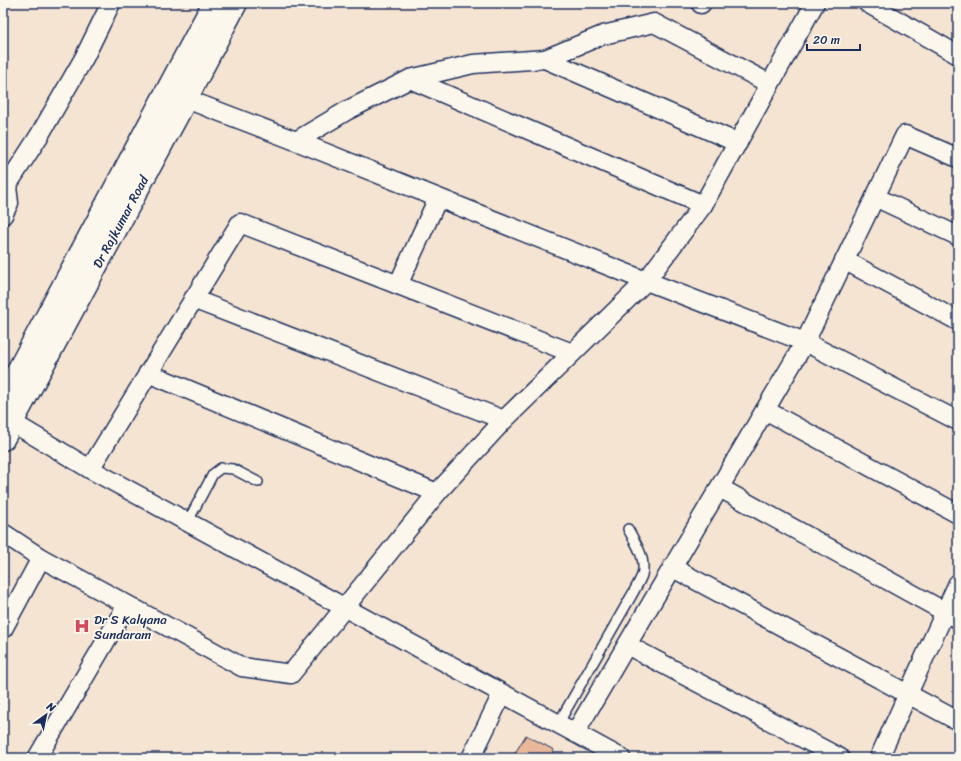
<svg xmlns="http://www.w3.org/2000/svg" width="961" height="761" font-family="Sriracha,sans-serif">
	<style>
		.building { fill: #e9b79a; stroke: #1b2f5e }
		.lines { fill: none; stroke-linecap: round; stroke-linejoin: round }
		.lane-casing { stroke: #1b2f5e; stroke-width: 12 }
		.street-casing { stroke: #1b2f5e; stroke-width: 21 }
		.secondary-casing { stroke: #1b2f5e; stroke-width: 25 }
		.lane { stroke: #fbf7ec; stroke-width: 9 }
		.street { stroke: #fbf7ec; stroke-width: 18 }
		.secondary { stroke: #fbf7ec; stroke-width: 22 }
		.labels { text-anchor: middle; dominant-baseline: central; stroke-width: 4; stroke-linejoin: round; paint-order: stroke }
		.street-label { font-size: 13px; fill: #1b2f5e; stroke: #fbf7ec }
		.poi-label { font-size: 13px; fill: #1b2f5e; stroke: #fbf7ec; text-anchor: start }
	</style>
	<rect width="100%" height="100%" fill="#f6e4d3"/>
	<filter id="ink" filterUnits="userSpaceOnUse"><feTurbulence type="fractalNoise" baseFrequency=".025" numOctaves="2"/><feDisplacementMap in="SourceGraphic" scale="8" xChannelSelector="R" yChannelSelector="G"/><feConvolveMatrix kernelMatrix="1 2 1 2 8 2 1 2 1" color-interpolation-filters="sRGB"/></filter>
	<g filter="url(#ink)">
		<g class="building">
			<path d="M526,735L554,750L550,758H512Z"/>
			<path d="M484,752L496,758H481Z"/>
		</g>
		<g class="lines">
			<defs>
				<g id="lane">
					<path d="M187,523L213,474L221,468L233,469L258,482"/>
					<path d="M558,724L633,593C636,587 640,581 642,575C647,559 635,542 628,529"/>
				</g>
				<g id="street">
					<path d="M867,3L958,55"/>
					<path d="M701,4L702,3"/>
					<path d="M545,59L738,143"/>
					<path d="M410,79L703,205"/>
					<path d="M173,94L296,141L646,281L805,342L958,421"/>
					<path d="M296,141L348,110L410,79L473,64L545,59L603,35L654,23L770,84"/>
					<path d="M875,197L958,236"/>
					<path d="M3,215L9,203L7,187L10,181L39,136L84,58L111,3"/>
					<path d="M844,260L958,321"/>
					<path d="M398,285L438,198"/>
					<path d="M193,299L504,420"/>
					<path d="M148,373L437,493"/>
					<path d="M765,410L958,514"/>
					<path d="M3,417L90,469L621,758"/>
					<path d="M90,469L240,223L572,353"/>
					<path d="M720,488L958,619"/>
					<path d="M3,533L41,558L242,667L291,674L437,493L504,420L646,281L703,205L815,3"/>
					<path d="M673,568L958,721"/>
					<path d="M3,629L41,558"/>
					<path d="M627,645L840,758"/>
					<path d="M575,733L805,342L905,135L958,158"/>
					<path d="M37,758L127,605"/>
					<path d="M471,758L502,694"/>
					<path d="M879,758L958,583"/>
				</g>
				<g id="secondary">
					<path d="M3,399L214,3"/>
					<path id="s1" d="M3,439L186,99L236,3"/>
				</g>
			</defs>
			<use href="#lane" class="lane-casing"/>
			<use href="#street" class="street-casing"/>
			<use href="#secondary" class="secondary-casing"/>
			<use href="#lane" class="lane"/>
			<use href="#street" class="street"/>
			<use href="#secondary" class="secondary"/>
		</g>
	</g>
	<defs>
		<symbol id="hospital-bare" viewBox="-9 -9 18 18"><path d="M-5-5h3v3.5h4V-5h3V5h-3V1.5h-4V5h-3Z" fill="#d1495b" stroke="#fbf7ec" stroke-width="2.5" paint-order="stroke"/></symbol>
	</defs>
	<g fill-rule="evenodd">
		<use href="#hospital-bare" x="71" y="615" width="22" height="22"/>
	</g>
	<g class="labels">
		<g class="street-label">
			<text stroke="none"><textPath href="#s1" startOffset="247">Dr Rajkumar Road</textPath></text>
		</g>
		<g class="poi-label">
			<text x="94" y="619">Dr S Kalyana<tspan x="94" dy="15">Sundaram</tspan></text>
		</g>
	</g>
	<rect width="961" height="761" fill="none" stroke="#fbf7ec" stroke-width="16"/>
	<rect x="8" y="8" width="945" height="745" fill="none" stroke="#1b2f5e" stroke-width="1.5" filter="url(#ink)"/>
	<g transform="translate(46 715) rotate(33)" stroke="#fbf7ec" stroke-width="3" paint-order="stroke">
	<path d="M0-3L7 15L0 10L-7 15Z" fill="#1b2f5e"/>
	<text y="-6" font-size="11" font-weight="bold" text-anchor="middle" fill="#1b2f5e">N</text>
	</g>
	<path d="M807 44v6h53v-6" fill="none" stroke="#1b2f5e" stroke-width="2"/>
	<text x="813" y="44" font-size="12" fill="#1b2f5e" stroke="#fbf7ec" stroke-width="3" paint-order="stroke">20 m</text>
</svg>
